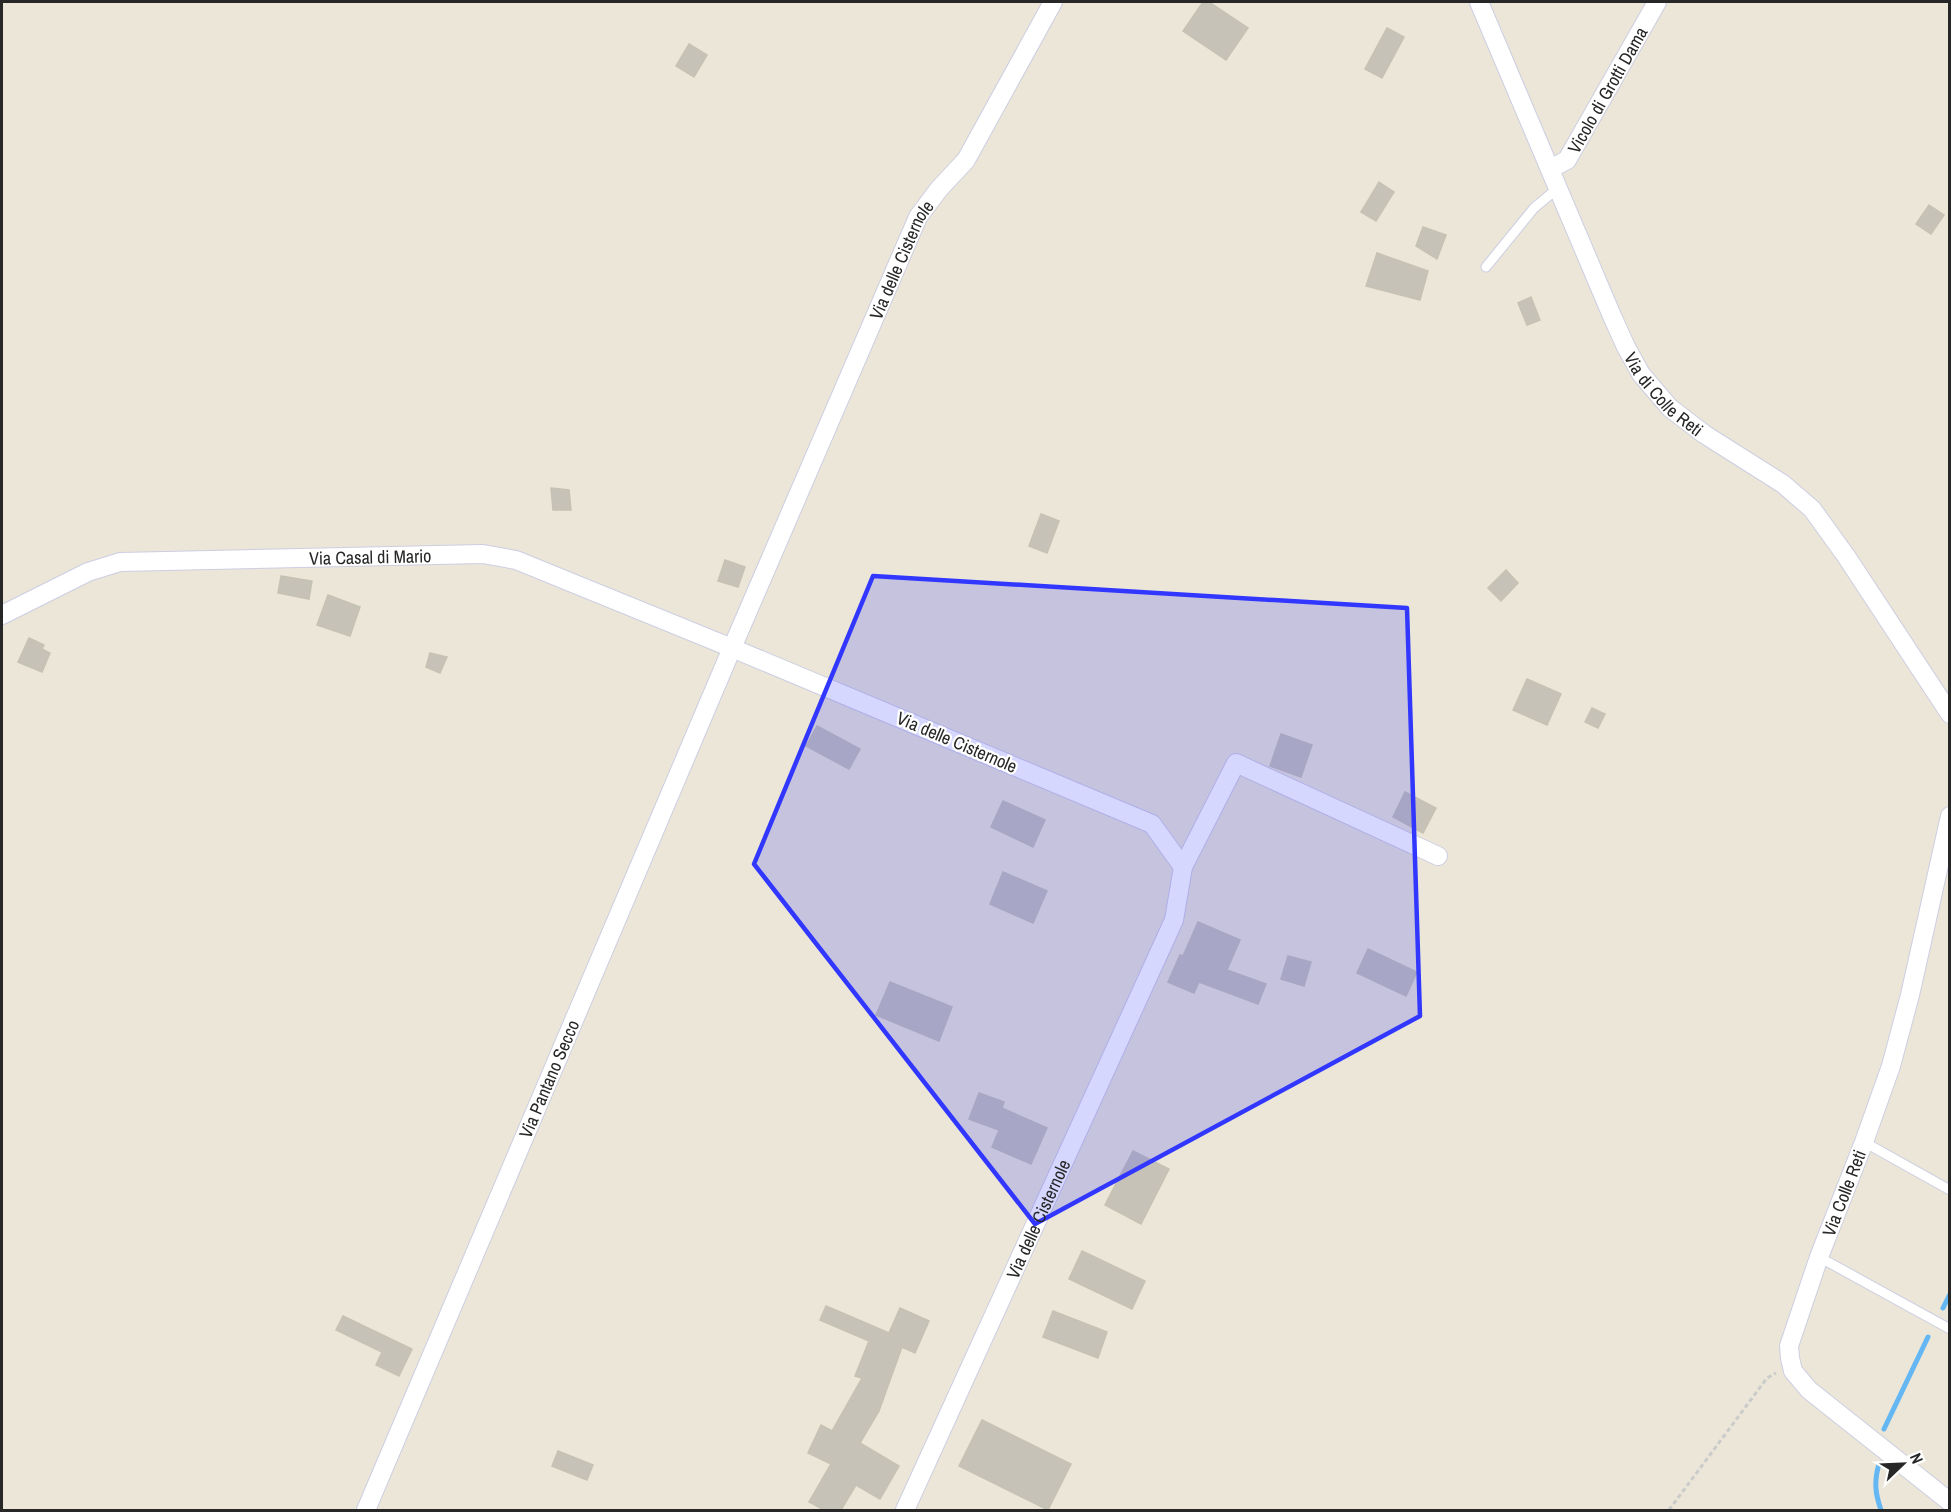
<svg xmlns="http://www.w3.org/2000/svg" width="1951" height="1512" font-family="'Archivo Narrow',sans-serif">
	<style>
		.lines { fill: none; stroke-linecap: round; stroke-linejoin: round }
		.stream { stroke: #65b7f3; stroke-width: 5 }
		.building { fill: #c6c2b8; stroke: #c6c2b2; stroke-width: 1.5 }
		.service-casing { stroke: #cdcee2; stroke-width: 11 }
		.minor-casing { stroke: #cdcee2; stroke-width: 20 }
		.path { stroke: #cbcbcb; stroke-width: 3; stroke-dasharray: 4.5 3; stroke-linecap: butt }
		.service { stroke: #fff; stroke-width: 9 }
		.minor { stroke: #fff; stroke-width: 18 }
		.marked { fill: #3137ff; fill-opacity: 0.2; stroke: #3137ff; stroke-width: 4.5; stroke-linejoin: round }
		.labels { text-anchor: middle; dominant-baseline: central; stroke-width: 4.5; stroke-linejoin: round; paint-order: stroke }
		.street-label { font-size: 18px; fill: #272727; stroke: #fff }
	</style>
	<rect width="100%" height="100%" fill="#ebe6d8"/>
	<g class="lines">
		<g class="stream">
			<path d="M1943,1308L1950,1294"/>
			<path d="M1884,1429L1928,1337"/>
			<path d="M1879,1464C1874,1481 1875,1493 1881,1510"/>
		</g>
	</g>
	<g class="building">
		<path d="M1203,2H1209L1248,28L1226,60L1183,31Z"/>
		<path d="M1387,28L1404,37L1382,78L1365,69Z"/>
		<path d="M689,44L707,55L694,77L676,66Z"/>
		<path d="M1379,182L1394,192L1376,221L1361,212Z"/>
		<path d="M1929,205L1944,215L1931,234L1916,224Z"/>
		<path d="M1423,227L1446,235L1437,259L1416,246Z"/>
		<path d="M1377,253L1428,271L1420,300L1366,286Z"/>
		<path d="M1531,297L1540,320L1527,325L1518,303Z"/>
		<path d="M551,488L569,490L571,510H553Z"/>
		<path d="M1041,514L1059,521L1047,553L1029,546Z"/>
		<path d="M725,560L745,567L738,587L718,581Z"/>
		<path d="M1506,570L1518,583L1501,601L1488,588Z"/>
		<path d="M281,576L312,581L309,599L278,593Z"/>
		<path d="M328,595L360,607L350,636L317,625Z"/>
		<path d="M29,638L44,645L42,649L50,653L42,672L18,662Z"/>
		<path d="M430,653L447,657L440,673L426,667Z"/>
		<path d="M1527,679L1561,694L1547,725L1513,710Z"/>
		<path d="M1592,708L1605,714L1598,728L1585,722Z"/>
		<path d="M817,726L860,749L849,769L806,746Z"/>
		<path d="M1281,734L1312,745L1301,777L1270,766Z"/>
		<path d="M1405,792L1436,808L1423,833L1393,817Z"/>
		<path d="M1003,801L1045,820L1033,847L991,827Z"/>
		<path d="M1003,872L1047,891L1033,923L990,904Z"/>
		<path d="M1198,922L1240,940L1227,970L1266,984L1258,1004L1199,982L1194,993L1168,982L1180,955L1183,956Z"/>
		<path d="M1368,949L1417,972L1406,996L1357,973Z"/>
		<path d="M1288,956L1311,962L1304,986L1281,979Z"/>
		<path d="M890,982L952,1007L939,1041L876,1015Z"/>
		<path d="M979,1093L1004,1102L1002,1108L1047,1128L1031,1164L992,1147L999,1130L969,1119Z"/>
		<path d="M1133,1151L1169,1169L1141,1224L1105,1205Z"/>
		<path d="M1082,1251L1145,1281L1132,1309L1069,1279Z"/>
		<path d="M826,1306L889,1333L900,1308L929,1321L915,1353L902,1347L879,1411L860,1443L899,1466L880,1499L856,1485L841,1510H824L809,1502L831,1464L808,1453L821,1425L832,1431L862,1378L855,1376L869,1341L820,1320Z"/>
		<path d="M1053,1311L1107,1332L1098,1358L1043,1337Z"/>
		<path d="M343,1316L412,1349L399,1376L376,1365L382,1352L336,1330Z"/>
		<path d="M982,1420L1071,1464L1048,1510L959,1466Z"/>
		<path d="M558,1451L593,1465L587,1480L552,1466Z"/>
	</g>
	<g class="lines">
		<defs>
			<g id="service">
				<path d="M1486,267L1534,208L1558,188"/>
				<path d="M1864,1142L1950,1190"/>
				<path d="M1819,1257L1950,1329"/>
			</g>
			<g id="minor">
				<path id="s1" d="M1479,2L1612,316L1626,347L1641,374L1670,408L1704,434L1783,484L1812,509L1846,556L1950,714"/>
				<path id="s2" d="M1550,169L1567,160L1657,2"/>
				<path id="s3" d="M2,615L88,572L120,562L483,554L516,560L732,648L366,1510"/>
				<path d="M1950,816L1910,995L1891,1066L1864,1142L1819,1257L1789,1346L1790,1358L1793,1371L1809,1390L1950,1502"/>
				<path d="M1183,867L1236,763L1438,856"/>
				<path id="s4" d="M905,1510L1174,920L1183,867L1152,824L732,648L918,217L939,189L966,160L1053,2"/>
			</g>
		</defs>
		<use href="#service" class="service-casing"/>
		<use href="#minor" class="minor-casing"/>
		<path class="path" d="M1669,1510L1767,1378L1776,1373"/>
		<use href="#service" class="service"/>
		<use href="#minor" class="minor"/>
	</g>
	<path class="marked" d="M873,576L1407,608L1420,1016L1035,1224L754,864Z"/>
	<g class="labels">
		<g class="street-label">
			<text stroke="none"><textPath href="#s2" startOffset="100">Vicolo di Grotti Dama</textPath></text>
			<text stroke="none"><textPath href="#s4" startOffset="1634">Via delle Cisternole</textPath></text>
			<text stroke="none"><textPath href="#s1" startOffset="436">Via di Colle Reti</textPath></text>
			<text stroke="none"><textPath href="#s3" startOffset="380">Via Casal di Mario</textPath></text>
			<text transform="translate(957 742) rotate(23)">Via delle Cisternole</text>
			<text transform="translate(549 1079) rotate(-67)">Via Pantano Secco</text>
			<text transform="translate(1844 1193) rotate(-69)">Via Colle Reti</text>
			<text stroke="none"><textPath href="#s4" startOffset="320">Via delle Cisternole</textPath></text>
		</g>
	</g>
	<rect width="1951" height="1512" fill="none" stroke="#272727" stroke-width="6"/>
	<g transform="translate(1903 1464) rotate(67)" stroke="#ffffff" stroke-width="4.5" paint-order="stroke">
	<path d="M0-4.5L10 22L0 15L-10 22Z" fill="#272727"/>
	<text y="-9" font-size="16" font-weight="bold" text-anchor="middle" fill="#272727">N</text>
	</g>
</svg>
